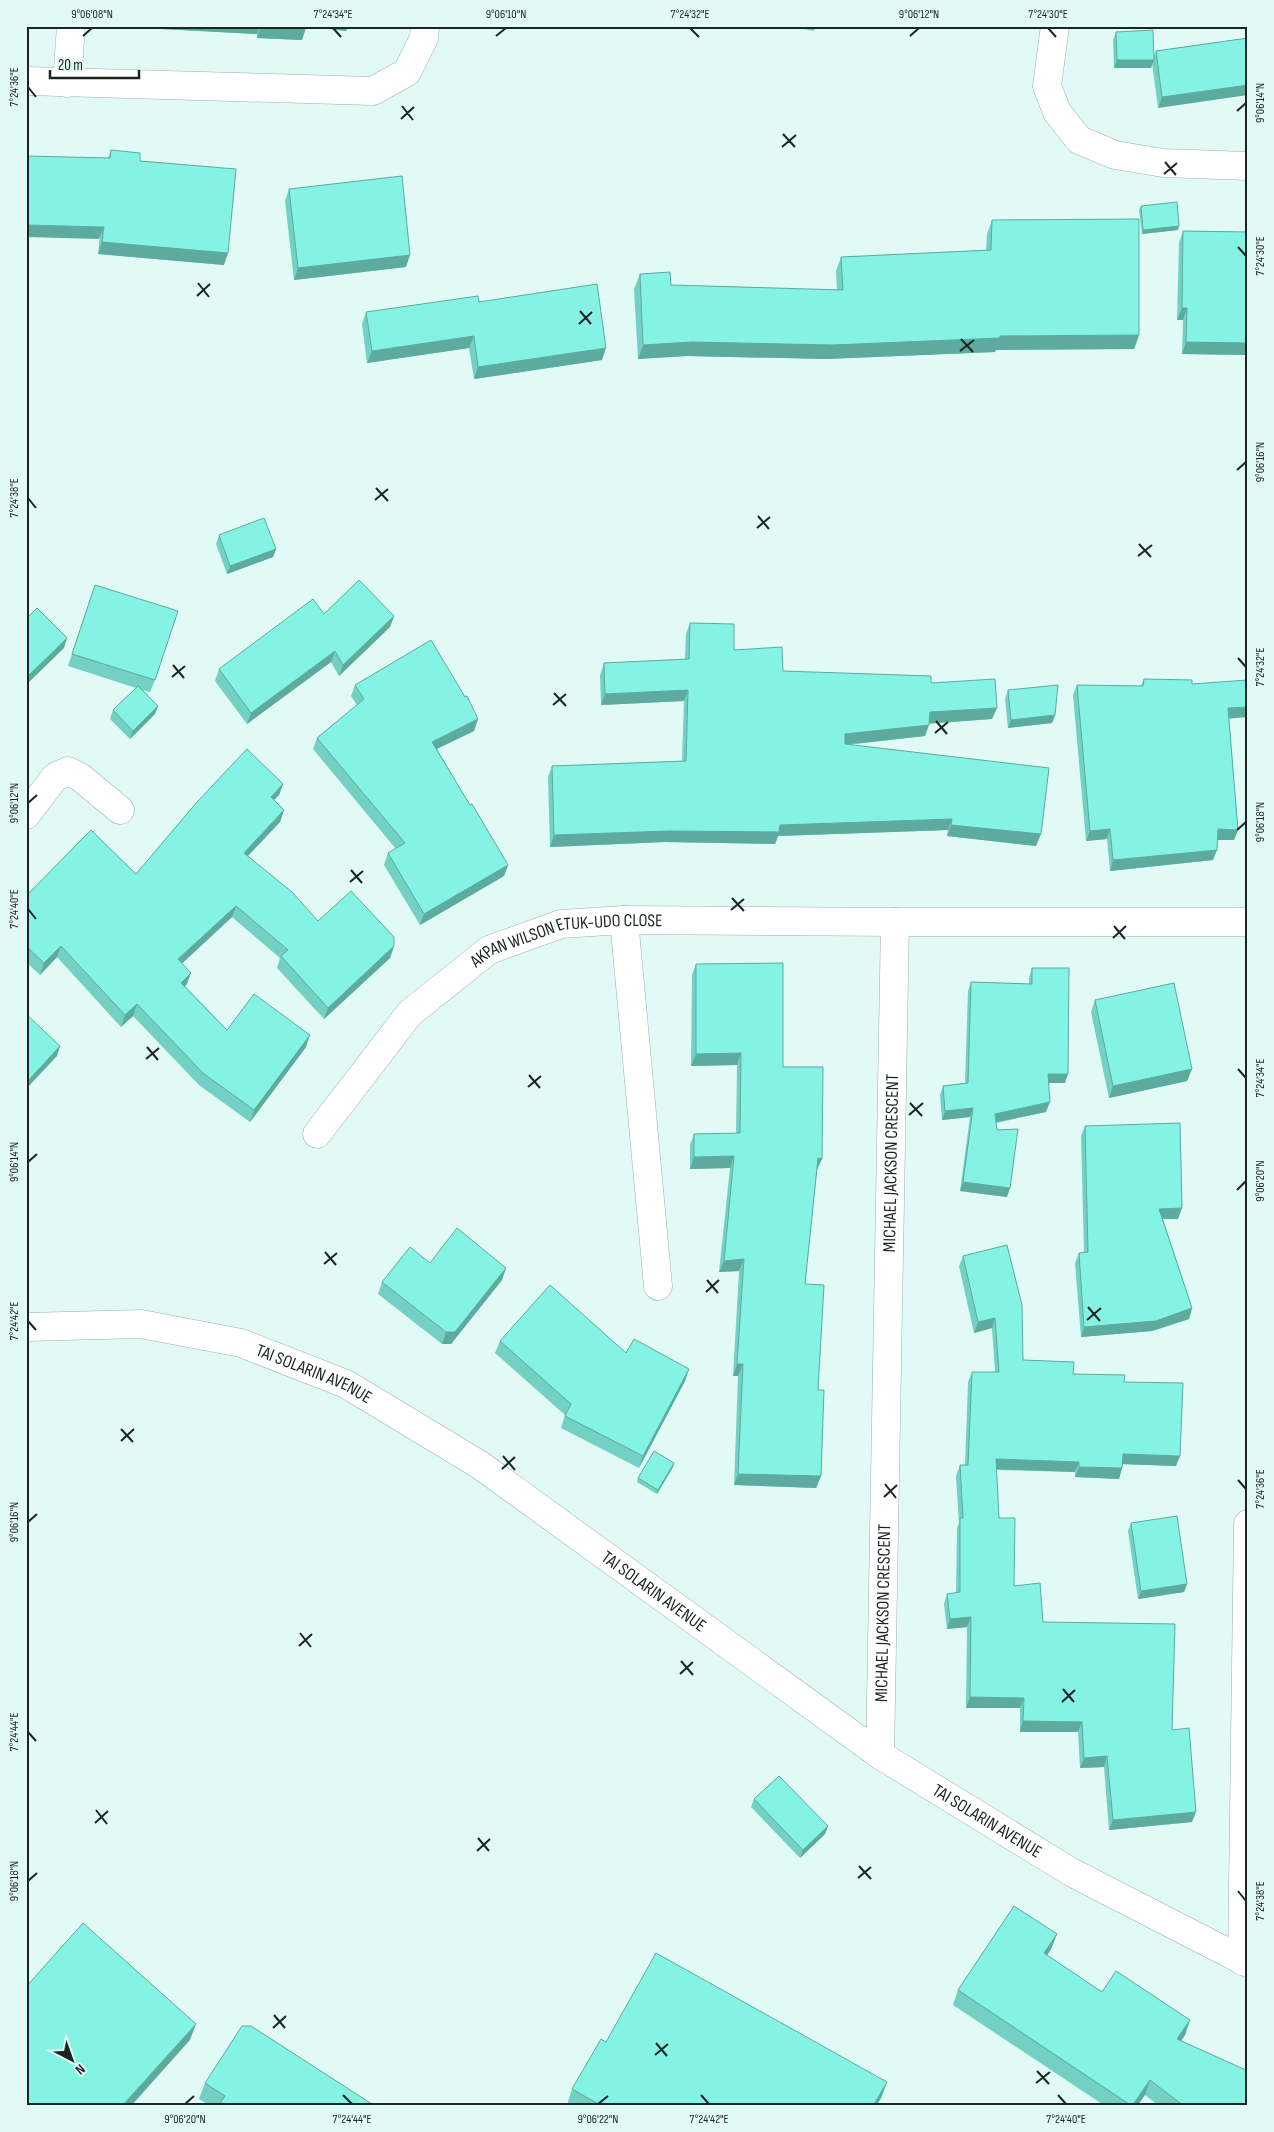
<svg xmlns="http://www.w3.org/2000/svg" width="1274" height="2132" font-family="'Sofia Sans Condensed',sans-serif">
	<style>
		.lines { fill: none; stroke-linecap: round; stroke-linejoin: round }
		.minor-casing { stroke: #9ab2ad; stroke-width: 29 }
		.minor { stroke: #fff; stroke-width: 28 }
		.wall { fill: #72d1c3 }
		.shaded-wall { fill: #5daa9f }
		.building { fill: #85f3e3; stroke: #5daa9f }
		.ticks { fill: none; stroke: #1c2524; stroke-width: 2 }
		.labels { text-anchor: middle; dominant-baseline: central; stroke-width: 5; stroke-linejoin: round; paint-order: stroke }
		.street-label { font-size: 18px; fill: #1c2524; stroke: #e1faf5 }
		.neatline { fill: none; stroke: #1c2524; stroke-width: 2 }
		.ticks-label { font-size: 12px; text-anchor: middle; fill: #1c2524 }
	</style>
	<rect width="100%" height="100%" fill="#e1faf5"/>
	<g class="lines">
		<defs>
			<g id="minor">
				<path d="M1055,26L1047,86L1057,112L1079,140L1115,155L1163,163L1248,166"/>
				<path d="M26,81L373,91L407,72L424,38L425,26"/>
				<path d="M67,83L71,26"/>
				<path d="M26,815L55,777L68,771L80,777L120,810"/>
				<path d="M624,920L658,1286"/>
				<path id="s1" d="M317,1134L410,1013L489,950L561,924L624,920L895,922"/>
				<path id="s2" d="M26,1327L141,1324L241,1343L346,1384L480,1465L880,1755L1071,1872L1248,1963"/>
				<path id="s3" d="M880,1755L895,922H1248"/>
				<path d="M1242,1961L1248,1524"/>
			</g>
		</defs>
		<use href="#minor" class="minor-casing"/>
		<use href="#minor" class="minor"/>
	</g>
	<g class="wall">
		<path d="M161,26H348L346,31L306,26L302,40L257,38V34L161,29Z"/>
		<path d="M786,26H816L814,31Z"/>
		<path d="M1116,32L1153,58L1156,51L1248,38L1158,108L1152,63L1151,68H1114L1113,40Z"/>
		<path d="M111,150L140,161L224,265L98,254L108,158Z"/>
		<path d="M289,189L406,267L294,280L285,201Z"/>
		<path d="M1141,206L1178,230L1142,234L1139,210Z"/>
		<path d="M992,220L1139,335L1134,349L996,350L995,352L826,359L687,356L638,359L634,289L640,274L671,285L837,290L836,271L841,257L986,250L987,234Z"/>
		<path d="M1183,231L1248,232V355L1182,354L1183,320H1177L1179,243Z"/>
		<path d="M479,302L602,360L474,379L469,348L367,363L362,324L366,312Z"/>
		<path d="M219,535L276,549L273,557L227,574L216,544Z"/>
		<path d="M91,597L155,680L150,692L143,690L158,706L155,714L130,739L110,719L113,710L136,688L68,666Z"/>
		<path d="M324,614L394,616L390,627L339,676L331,662L247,724L215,681L219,669Z"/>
		<path d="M690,623L734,650L783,671L931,683L992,719L929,723L925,736L848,745L1036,846L947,836L948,830L778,836L775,844L665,842L550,847L548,777L552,766L682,761L684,701L601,705L600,675L604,663L685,659L686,634Z"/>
		<path d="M1144,679L1192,684L1229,718L1238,830L1234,840H1217L1213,860L1110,871L1107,839L1086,841L1073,695L1077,685L1141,686Z"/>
		<path d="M355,685L478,719L474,731L437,749L470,805L508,865L504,876L420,925L384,865L388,853L396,849L313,749L317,738L357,705L351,696Z"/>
		<path d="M1008,690L1055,715L1052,723L1008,728L1005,699Z"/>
		<path d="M283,784L279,795L274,800L284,810L280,822L248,856L318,921L394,946L390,958L324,1019L277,968L280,958L232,917L182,963L187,984L185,986L227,1030L306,1047L250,1122L199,1085L133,1016L121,1027L57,957L40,975L26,962V896L136,874Z"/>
		<path d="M696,964L783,1067L817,1170L805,1284L818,1390L821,1476L816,1488L734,1485L738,1376H733L739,1271L719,1272L730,1168L690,1169V1145L694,1134L736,1133L737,1065L691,1066L692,975Z"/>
		<path d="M1032,968L1065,1083H1048L1046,1112L996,1123L1007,1197L960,1191L970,1117L942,1120L940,1095L943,1086L965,1083L968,991L971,982L1029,984V978Z"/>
		<path d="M1095,1000L1192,1069L1187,1081L1109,1098L1091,1012Z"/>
		<path d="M1085,1126L1178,1219H1163L1192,1308L1189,1319L1152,1331L1081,1337L1075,1263L1079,1253L1084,1252L1081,1136Z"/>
		<path d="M963,1256L1023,1360L1073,1374L1124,1382L1176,1466L1123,1464L1119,1479L1075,1477V1472L996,1470L999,1518L1014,1586L1043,1622L1172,1730L1192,1822L1109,1830L1104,1767L1080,1768L1078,1732H1020V1708H966L967,1627L947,1629L944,1604L947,1594L956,1593L957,1528L959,1523L956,1476L960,1465H965L968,1382L972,1372H995L992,1328L974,1333L959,1266Z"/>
		<path d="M430,1263L502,1280L451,1344H442L378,1294L382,1282Z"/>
		<path d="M500,1341L626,1353L689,1369L685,1381L639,1468L561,1428L565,1415L495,1353Z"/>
		<path d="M673,1467L657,1494L637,1482L638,1478Z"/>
		<path d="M1131,1523L1187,1584L1184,1592L1138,1599L1128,1531Z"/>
		<path d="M754,1799L828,1826L825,1834L800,1858L751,1807Z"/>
		<path d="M1057,1934L1051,1949L1047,1955L1102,1992L1190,2020L1185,2035L1181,2041L1248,2106H1159L1145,2095L1137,2106H1105L953,2005L958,1990Z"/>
		<path d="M606,2042L887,2082L881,2098L876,2106H569L567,2105L572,2089Z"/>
		<path d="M205,2083L375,2106H210L199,2099Z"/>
	</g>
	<g class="shaded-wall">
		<path d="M162,26H260L257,34L161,29Z"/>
		<path d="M261,26L306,28L302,40L257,38Z"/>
		<path d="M304,26H348L346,31Z"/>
		<path d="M1117,60H1154L1151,68H1114Z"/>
		<path d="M1248,85V95L1158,108L1162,97Z"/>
		<path d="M26,225L104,227L99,239L26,237Z"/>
		<path d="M1179,226L1178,230L1142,234L1143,230Z"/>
		<path d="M102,242L228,253L224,265L98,254Z"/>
		<path d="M410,255L406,267L294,280L298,268Z"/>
		<path d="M1182,308H1187L1183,320H1177Z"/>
		<path d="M1139,335L1134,349L996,350L995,352L826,359L687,356L638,359L643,345L692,342L1000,336Z"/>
		<path d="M474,336L469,348L367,363L372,351Z"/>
		<path d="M1186,342L1248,343V355L1182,354Z"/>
		<path d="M606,348L602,360L474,379L478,367Z"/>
		<path d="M276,549L273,557L227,574L230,566Z"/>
		<path d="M394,616L390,627L339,676L343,665Z"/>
		<path d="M67,638L64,648L26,685V678Z"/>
		<path d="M335,651L331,662L247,724L251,713Z"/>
		<path d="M688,690L684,701L601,705L605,694Z"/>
		<path d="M158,706L155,714L130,739L133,731Z"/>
		<path d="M1248,707V717L1224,719L1228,708Z"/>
		<path d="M997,708L992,719L926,724L930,712Z"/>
		<path d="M1055,715L1052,723L1008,728L1011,720Z"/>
		<path d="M478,719L474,731L428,753L432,742Z"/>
		<path d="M929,725L925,736L841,745L845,734Z"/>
		<path d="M283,784L279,795L266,808L271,797Z"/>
		<path d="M284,810L280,822L240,864L244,853Z"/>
		<path d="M952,819L948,830L778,836L775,844L665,842L550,847L554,835L780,825Z"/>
		<path d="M951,825L1041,834L1036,846L947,836Z"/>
		<path d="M1110,829L1107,839L1086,841L1090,831Z"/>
		<path d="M1218,829L1238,830L1234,840H1214Z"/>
		<path d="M1217,850L1213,860L1110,871L1113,860Z"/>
		<path d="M508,865L504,876L420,925L424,914Z"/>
		<path d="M236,906L232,917L174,971L178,959Z"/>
		<path d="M61,946L57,957L40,975L44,963Z"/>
		<path d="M394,946L390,958L324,1019L328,1008Z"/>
		<path d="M191,973L187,984L177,994L181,983Z"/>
		<path d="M137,1004L133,1016L121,1027L125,1015Z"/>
		<path d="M310,1035L306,1047L250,1122L254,1110Z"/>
		<path d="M60,1046L57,1056L26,1089V1083Z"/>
		<path d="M741,1053L737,1065L691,1066L696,1054Z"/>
		<path d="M1192,1069L1187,1081L1109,1098L1113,1086Z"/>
		<path d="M1048,1074H1068L1065,1083H1044Z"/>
		<path d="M1050,1102L1046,1112L992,1123L995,1114Z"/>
		<path d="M973,1108L970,1117L942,1120L945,1111Z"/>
		<path d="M734,1156L730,1168L690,1169L694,1157Z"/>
		<path d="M818,1158L822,1159L817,1170H814Z"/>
		<path d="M963,1182L1010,1188L1007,1197L960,1191Z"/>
		<path d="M1182,1208L1178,1219H1156L1159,1209Z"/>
		<path d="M744,1259L739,1271L719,1272L724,1261Z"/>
		<path d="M506,1268L502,1280L451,1344H442L446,1332Z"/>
		<path d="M1192,1308L1189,1319L1152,1331L1081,1337L1084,1327Z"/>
		<path d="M995,1318L992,1328L974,1333L978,1322Z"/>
		<path d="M737,1364H743L738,1376H733Z"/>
		<path d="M689,1369L685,1381L639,1468L643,1456Z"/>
		<path d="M1123,1454L1180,1456L1176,1466L1119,1464Z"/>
		<path d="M996,1459L1079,1462L1075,1472L992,1469Z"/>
		<path d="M674,1463L673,1467L657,1494L658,1490Z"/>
		<path d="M1079,1467L1122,1468L1119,1479L1075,1477Z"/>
		<path d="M738,1474L821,1476L816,1488L734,1485Z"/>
		<path d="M1187,1584L1184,1592L1138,1599L1141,1591Z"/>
		<path d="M971,1617L967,1627L947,1629L950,1619Z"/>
		<path d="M970,1697L1024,1698L1020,1708H966Z"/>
		<path d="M1023,1721L1082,1722L1078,1732H1020Z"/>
		<path d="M1107,1756L1104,1767L1080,1768L1084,1758Z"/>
		<path d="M1196,1812L1192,1822L1109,1830L1113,1820Z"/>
		<path d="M828,1826L825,1834L800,1858L803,1850Z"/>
		<path d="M1057,1934L1051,1949L1039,1968L1044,1953Z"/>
		<path d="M1190,2020L1185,2035L1172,2054L1177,2039Z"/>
		<path d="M196,2024L190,2040L131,2106H122Z"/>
		<path d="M1150,2080L1145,2095L1137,2106H1133Z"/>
		<path d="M887,2082L881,2098L876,2106H873Z"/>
	</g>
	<g class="building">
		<path d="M261,26H306V28Z"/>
		<path d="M1153,30L1154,60H1117L1116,32Z"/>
		<path d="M1248,38V85L1162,97L1156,51Z"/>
		<path d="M111,150L140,153V161L236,169L228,253L102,242L104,227L26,225V156L110,158Z"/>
		<path d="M402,176L410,255L298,268L289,189Z"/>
		<path d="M1177,202L1179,226L1143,230L1141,206Z"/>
		<path d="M1139,219V335L1000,336V338L832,345L692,342L643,345L640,274L670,272L671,285L843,290L841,257L991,250L992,220Z"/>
		<path d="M1183,231L1248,232V343L1186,342L1187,308H1182Z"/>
		<path d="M597,284L606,348L478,367L474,336L372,351L366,312L478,296L479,302Z"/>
		<path d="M264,518L276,549L230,566L219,535Z"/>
		<path d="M359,580L394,616L343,665L335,651L251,713L219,669L313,599L324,614Z"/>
		<path d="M95,585L178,611L155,680L72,654Z"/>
		<path d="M37,608L67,638L26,678V619Z"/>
		<path d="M690,623L734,624V650L782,647L783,671L931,676V683L995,679L997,708L930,712L929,725L845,734V744L1049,768L1041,834L951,825L952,819L780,825L779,832L669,831L554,835L552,766L686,761L688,690L605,694L604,663L689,659Z"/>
		<path d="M431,640L465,697L467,696L478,719L432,742L470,805L472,804L508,865L424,914L388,853L405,843L317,738L364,699L355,685Z"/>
		<path d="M1144,679L1192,680V684L1248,680V707L1228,708L1238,830L1218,829L1217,850L1113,860L1110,829L1090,831L1077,685L1143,686Z"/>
		<path d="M1058,685L1055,715L1011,720L1008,690Z"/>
		<path d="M138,686L158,706L133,731L113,710Z"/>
		<path d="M247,749L283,784L271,797L284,810L244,853L292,892L318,921L351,891L394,937V946L328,1008L281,956L288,950L236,906L178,959L191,973L181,983L227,1030L254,994L310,1035L254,1110L203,1073L137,1004L125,1015L61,946L44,963L26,946V896L91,830L136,874L197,802Z"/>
		<path d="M783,963V1067H823L822,1159L818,1158L805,1284L824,1285L818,1390H824L821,1476L738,1474L743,1364H737L744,1259L724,1261L734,1156L694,1157V1134L740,1133L741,1053L696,1054V964Z"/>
		<path d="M1032,968H1069L1068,1074H1048L1050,1102L995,1114L997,1130L1018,1129L1010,1188L963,1182L973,1108L945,1111L943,1086L968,1083L971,982L1032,984Z"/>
		<path d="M1174,983L1192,1069L1113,1086L1095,1000Z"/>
		<path d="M26,1014L60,1046L26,1083Z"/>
		<path d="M1180,1123L1182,1208L1159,1209L1192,1308L1156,1321L1084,1327L1079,1253L1088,1252L1085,1126Z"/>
		<path d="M457,1228L506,1268L455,1332H446L382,1282L410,1247L430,1263Z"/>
		<path d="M1007,1245L1022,1305L1023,1360L1074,1362L1073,1374L1125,1375L1124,1382L1183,1383L1180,1456L1123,1454L1122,1468L1079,1467V1462L996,1459L999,1518H1015L1014,1586L1040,1583L1043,1622L1175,1624L1172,1730L1189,1728L1196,1812L1113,1820L1107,1756L1084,1758L1082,1722L1023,1721L1024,1698L970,1697L971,1617L950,1619L947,1594L960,1592V1518H963L960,1465H968L972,1372H999L995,1318L978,1322L963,1256Z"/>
		<path d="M550,1285L626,1353L634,1339L689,1369L643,1456L565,1416L571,1404L500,1341Z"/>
		<path d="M654,1451L674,1463L658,1490L638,1478Z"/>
		<path d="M1177,1516L1187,1584L1141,1591L1131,1523Z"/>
		<path d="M779,1776L828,1826L803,1850L754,1799Z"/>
		<path d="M1014,1906L1057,1934L1044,1953L1102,1992L1116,1971L1190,2020L1177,2039L1248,2071V2106H1184L1150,2080L1132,2106L958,1990Z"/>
		<path d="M83,1923L196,2024L122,2106H26V1987Z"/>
		<path d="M656,1953L887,2082L873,2106H602L572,2089L601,2039L606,2042Z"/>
		<path d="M242,2026H251L375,2106H218L225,2096L205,2083Z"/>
	</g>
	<path class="ticks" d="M333,28L341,37M690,28L699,37M1048,28L1056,37M83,36L92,28M496,36L506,28M910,36L919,28M28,87L36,97M402,106L413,120M1237,111L1246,103M401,119L414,107M783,134L795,147M782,147L796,135M1165,162L1176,175M1164,174L1177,163M1238,247L1246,256M198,283L209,297M197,296L210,284M580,311L591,324M579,324L592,312M961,339L973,352M960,351L974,340M1237,470L1246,462M376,488L388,501M28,498L36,508M375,500L388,489M758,516L769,529M757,528L770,517M1139,544L1151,557M1138,556L1152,545M1238,658L1246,667M173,665L184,678M172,677L185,666M554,693L566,706M553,705L566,694M936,721L947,734M935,733L948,722M28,803L37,795M1237,830L1246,822M351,870L362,883M350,882L363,871M732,898L744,911M28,909L36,919M731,910L744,899M1114,926L1125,939M1113,938L1126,926M147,1047L158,1060M146,1059L159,1048M1238,1069L1246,1078M529,1075L540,1088M528,1087L541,1076M910,1103L922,1116M909,1115L923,1103M28,1162L37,1154M1237,1190L1246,1181M325,1252L336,1265M324,1264L337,1253M707,1280L718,1293M706,1292L719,1280M1088,1307L1100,1321M1087,1320L1101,1308M28,1321L36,1330M121,1429L133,1442M121,1441L134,1429M503,1456L515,1470M502,1469L515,1457M1238,1480L1246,1489M885,1484L896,1498M884,1497L897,1485M28,1522L37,1514M300,1633L311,1647M299,1646L312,1634M681,1661L693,1675M680,1674L693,1662M1063,1689L1074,1702M1062,1702L1075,1690M28,1732L36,1741M96,1810L107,1824M95,1823L108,1811M478,1838L489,1851M477,1851L490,1839M859,1866L871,1879M858,1878L871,1867M28,1881L37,1873M1238,1891L1246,1901M274,2015L285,2028M273,2028L286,2016M656,2043L667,2056M655,2055L668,2044M1037,2071L1049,2084M1036,2083L1050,2072M343,2095L352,2104M701,2095L709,2104M1058,2095L1066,2104M185,2104L194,2096M598,2104L608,2096"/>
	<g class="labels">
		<g class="street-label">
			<text stroke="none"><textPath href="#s1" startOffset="332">AKPAN WILSON ETUK-UDO CLOSE</textPath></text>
			<text stroke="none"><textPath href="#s3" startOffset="592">MICHAEL JACKSON CRESCENT</textPath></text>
			<text stroke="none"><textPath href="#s2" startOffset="296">TAI SOLARIN AVENUE</textPath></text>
			<text stroke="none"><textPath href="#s2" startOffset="701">TAI SOLARIN AVENUE</textPath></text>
			<text stroke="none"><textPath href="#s3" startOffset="142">MICHAEL JACKSON CRESCENT</textPath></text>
			<text stroke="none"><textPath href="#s2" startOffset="1106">TAI SOLARIN AVENUE</textPath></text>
		</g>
	</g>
	<rect width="1274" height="2132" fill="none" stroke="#e1faf5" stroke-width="55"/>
	<g transform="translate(72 2060) rotate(139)" stroke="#e1faf5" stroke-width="4" paint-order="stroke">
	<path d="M0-4L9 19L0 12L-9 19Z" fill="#1c2524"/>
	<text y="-8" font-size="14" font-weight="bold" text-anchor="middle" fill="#1c2524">N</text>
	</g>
	<path d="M50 70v8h89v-8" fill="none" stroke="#1c2524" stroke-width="2.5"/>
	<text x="58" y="70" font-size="15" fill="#1c2524" stroke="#e1faf5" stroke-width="4" paint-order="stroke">20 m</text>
	<rect x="28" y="28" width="1218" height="2076" class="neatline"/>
	<g class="ticks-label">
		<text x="92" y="18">9°06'08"N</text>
		<text x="333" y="18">7°24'34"E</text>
		<text x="506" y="18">9°06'10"N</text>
		<text x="690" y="18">7°24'32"E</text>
		<text x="919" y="18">9°06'12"N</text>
		<text x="1048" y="18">7°24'30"E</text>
		<text transform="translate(14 87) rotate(-90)" y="4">7°24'36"E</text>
		<text transform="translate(1260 103) rotate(-90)" y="4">9°06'14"N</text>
		<text transform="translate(1260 256) rotate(-90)" y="4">7°24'30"E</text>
		<text transform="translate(1260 462) rotate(-90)" y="4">9°06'16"N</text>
		<text transform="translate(14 498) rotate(-90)" y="4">7°24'38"E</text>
		<text transform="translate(1260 667) rotate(-90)" y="4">7°24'32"E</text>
		<text transform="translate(14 803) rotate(-90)" y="4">9°06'12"N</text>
		<text transform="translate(1260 822) rotate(-90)" y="4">9°06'18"N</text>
		<text transform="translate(14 909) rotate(-90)" y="4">7°24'40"E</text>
		<text transform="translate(1260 1078) rotate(-90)" y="4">7°24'34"E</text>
		<text transform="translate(14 1162) rotate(-90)" y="4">9°06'14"N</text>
		<text transform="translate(1260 1181) rotate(-90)" y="4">9°06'20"N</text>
		<text transform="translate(14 1321) rotate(-90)" y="4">7°24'42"E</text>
		<text transform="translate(1260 1489) rotate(-90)" y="4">7°24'36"E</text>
		<text transform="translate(14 1522) rotate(-90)" y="4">9°06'16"N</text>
		<text transform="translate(14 1732) rotate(-90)" y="4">7°24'44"E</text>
		<text transform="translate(14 1881) rotate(-90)" y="4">9°06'18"N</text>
		<text transform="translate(1260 1901) rotate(-90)" y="4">7°24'38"E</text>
		<text x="185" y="2123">9°06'20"N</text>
		<text x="352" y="2123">7°24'44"E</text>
		<text x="598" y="2123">9°06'22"N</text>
		<text x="709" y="2123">7°24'42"E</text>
		<text x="1066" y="2123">7°24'40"E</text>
	</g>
</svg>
